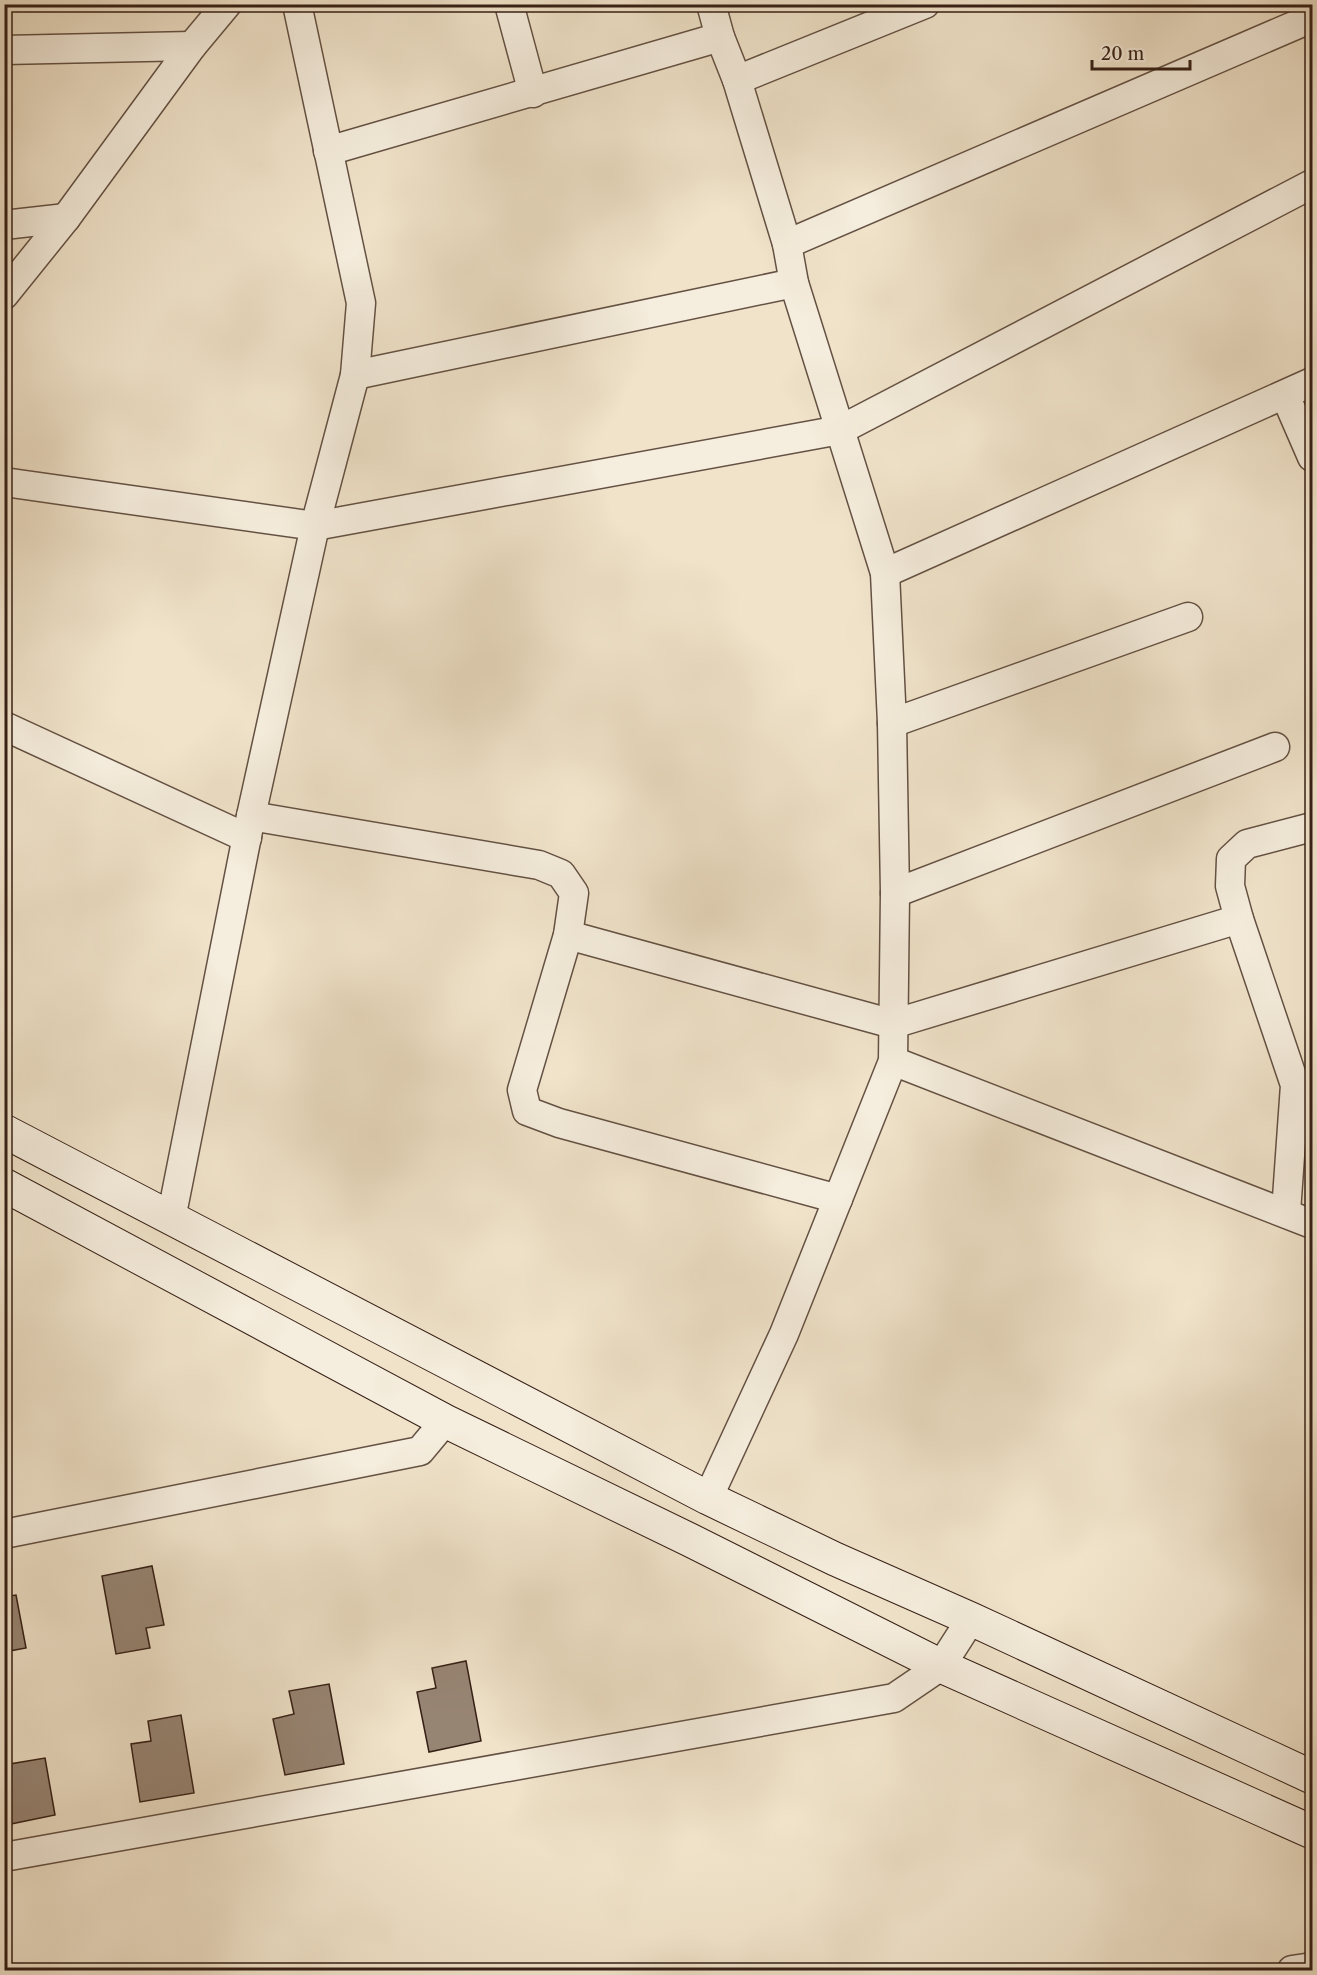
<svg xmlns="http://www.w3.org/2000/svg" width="1317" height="1975" font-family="'Libre Caslon Text',serif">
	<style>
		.building { fill: #978574; stroke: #362016; stroke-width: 1.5 }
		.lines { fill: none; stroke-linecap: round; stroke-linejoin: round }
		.minor-casing { stroke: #645143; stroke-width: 31 }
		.secondary-casing { stroke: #362016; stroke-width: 35 }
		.minor { stroke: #f5eddd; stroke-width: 28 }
		.secondary { stroke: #f5eddd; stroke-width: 33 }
	</style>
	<rect width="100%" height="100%" fill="#f0e3ca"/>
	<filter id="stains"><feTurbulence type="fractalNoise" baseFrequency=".00333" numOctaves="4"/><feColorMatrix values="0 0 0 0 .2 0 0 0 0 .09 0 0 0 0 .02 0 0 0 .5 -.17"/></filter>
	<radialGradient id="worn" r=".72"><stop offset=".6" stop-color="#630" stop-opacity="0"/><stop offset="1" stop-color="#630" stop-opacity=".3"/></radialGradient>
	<g class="building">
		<path d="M152,1566L164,1625L146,1628L150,1648L116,1654L102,1576Z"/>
		<path d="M16,1595L26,1648L4,1652V1597Z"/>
		<path d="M466,1661L481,1741L429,1752L417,1692L436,1688L432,1668Z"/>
		<path d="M329,1684L344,1764L285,1775L273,1719L294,1714L289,1691Z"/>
		<path d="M181,1715L194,1793L140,1802L131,1744L151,1741L148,1721Z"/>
		<path d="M45,1758L55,1815L6,1825L4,1765Z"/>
	</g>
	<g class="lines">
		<defs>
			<g id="minor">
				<path d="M509,4L533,93"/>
				<path d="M4,50L192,46"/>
				<path d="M737,80L925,4"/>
				<path d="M328,151L720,37"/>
				<path d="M4,225L66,218"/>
				<path d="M787,244L1312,18"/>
				<path d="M4,295L66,218L192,46L227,4"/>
				<path d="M355,375L794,283"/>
				<path d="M1285,395L1312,457"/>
				<path d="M4,482L315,526L840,430L1312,184"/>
				<path d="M885,573L1312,382"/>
				<path d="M892,723L1188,617"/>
				<path d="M4,726L247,838"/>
				<path d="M251,816L539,865L561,874L574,893L568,935L522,1090L527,1111L559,1123L838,1199"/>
				<path d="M895,893L1275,747"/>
				<path d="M568,935L893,1024L1239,919"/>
				<path d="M893,1061L1312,1224"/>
				<path d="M1286,1212L1295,1085L1239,919L1230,886L1231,859L1247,844L1312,827"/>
				<path d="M171,1219L251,816L315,526L355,375L361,303L297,4"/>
				<path d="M708,1498L784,1334L893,1061L895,893L892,723L885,573L794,283L787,244L737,80L720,37L711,4"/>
				<path d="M4,1534L420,1451L445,1421"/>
				<path d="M4,1857L894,1698L941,1666L971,1619"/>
				<path d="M1292,1970L1312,1967"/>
			</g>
			<g id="secondary">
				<path d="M4,1131L708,1498L835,1559L971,1619L1312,1777"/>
				<path d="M4,1185L445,1421L690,1540L941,1666L1312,1832"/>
			</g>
		</defs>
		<use href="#minor" class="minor-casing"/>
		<use href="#secondary" class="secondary-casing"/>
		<use href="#minor" class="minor"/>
		<use href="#secondary" class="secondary"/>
	</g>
	<rect width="1317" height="1975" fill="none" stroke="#f0e3ca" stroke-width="24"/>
	<rect x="6" y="6" width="1305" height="1963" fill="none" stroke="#362016" stroke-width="3"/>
	<rect x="12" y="12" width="1293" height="1951" fill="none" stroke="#362016" stroke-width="1.5"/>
	<path d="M1092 60v9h98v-9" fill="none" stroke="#362016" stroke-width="3"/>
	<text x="1101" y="60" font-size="18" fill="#362016" stroke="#f5eddd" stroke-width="4.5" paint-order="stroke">20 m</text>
	<rect width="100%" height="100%" filter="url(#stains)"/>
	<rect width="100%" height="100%" fill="url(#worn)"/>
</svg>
